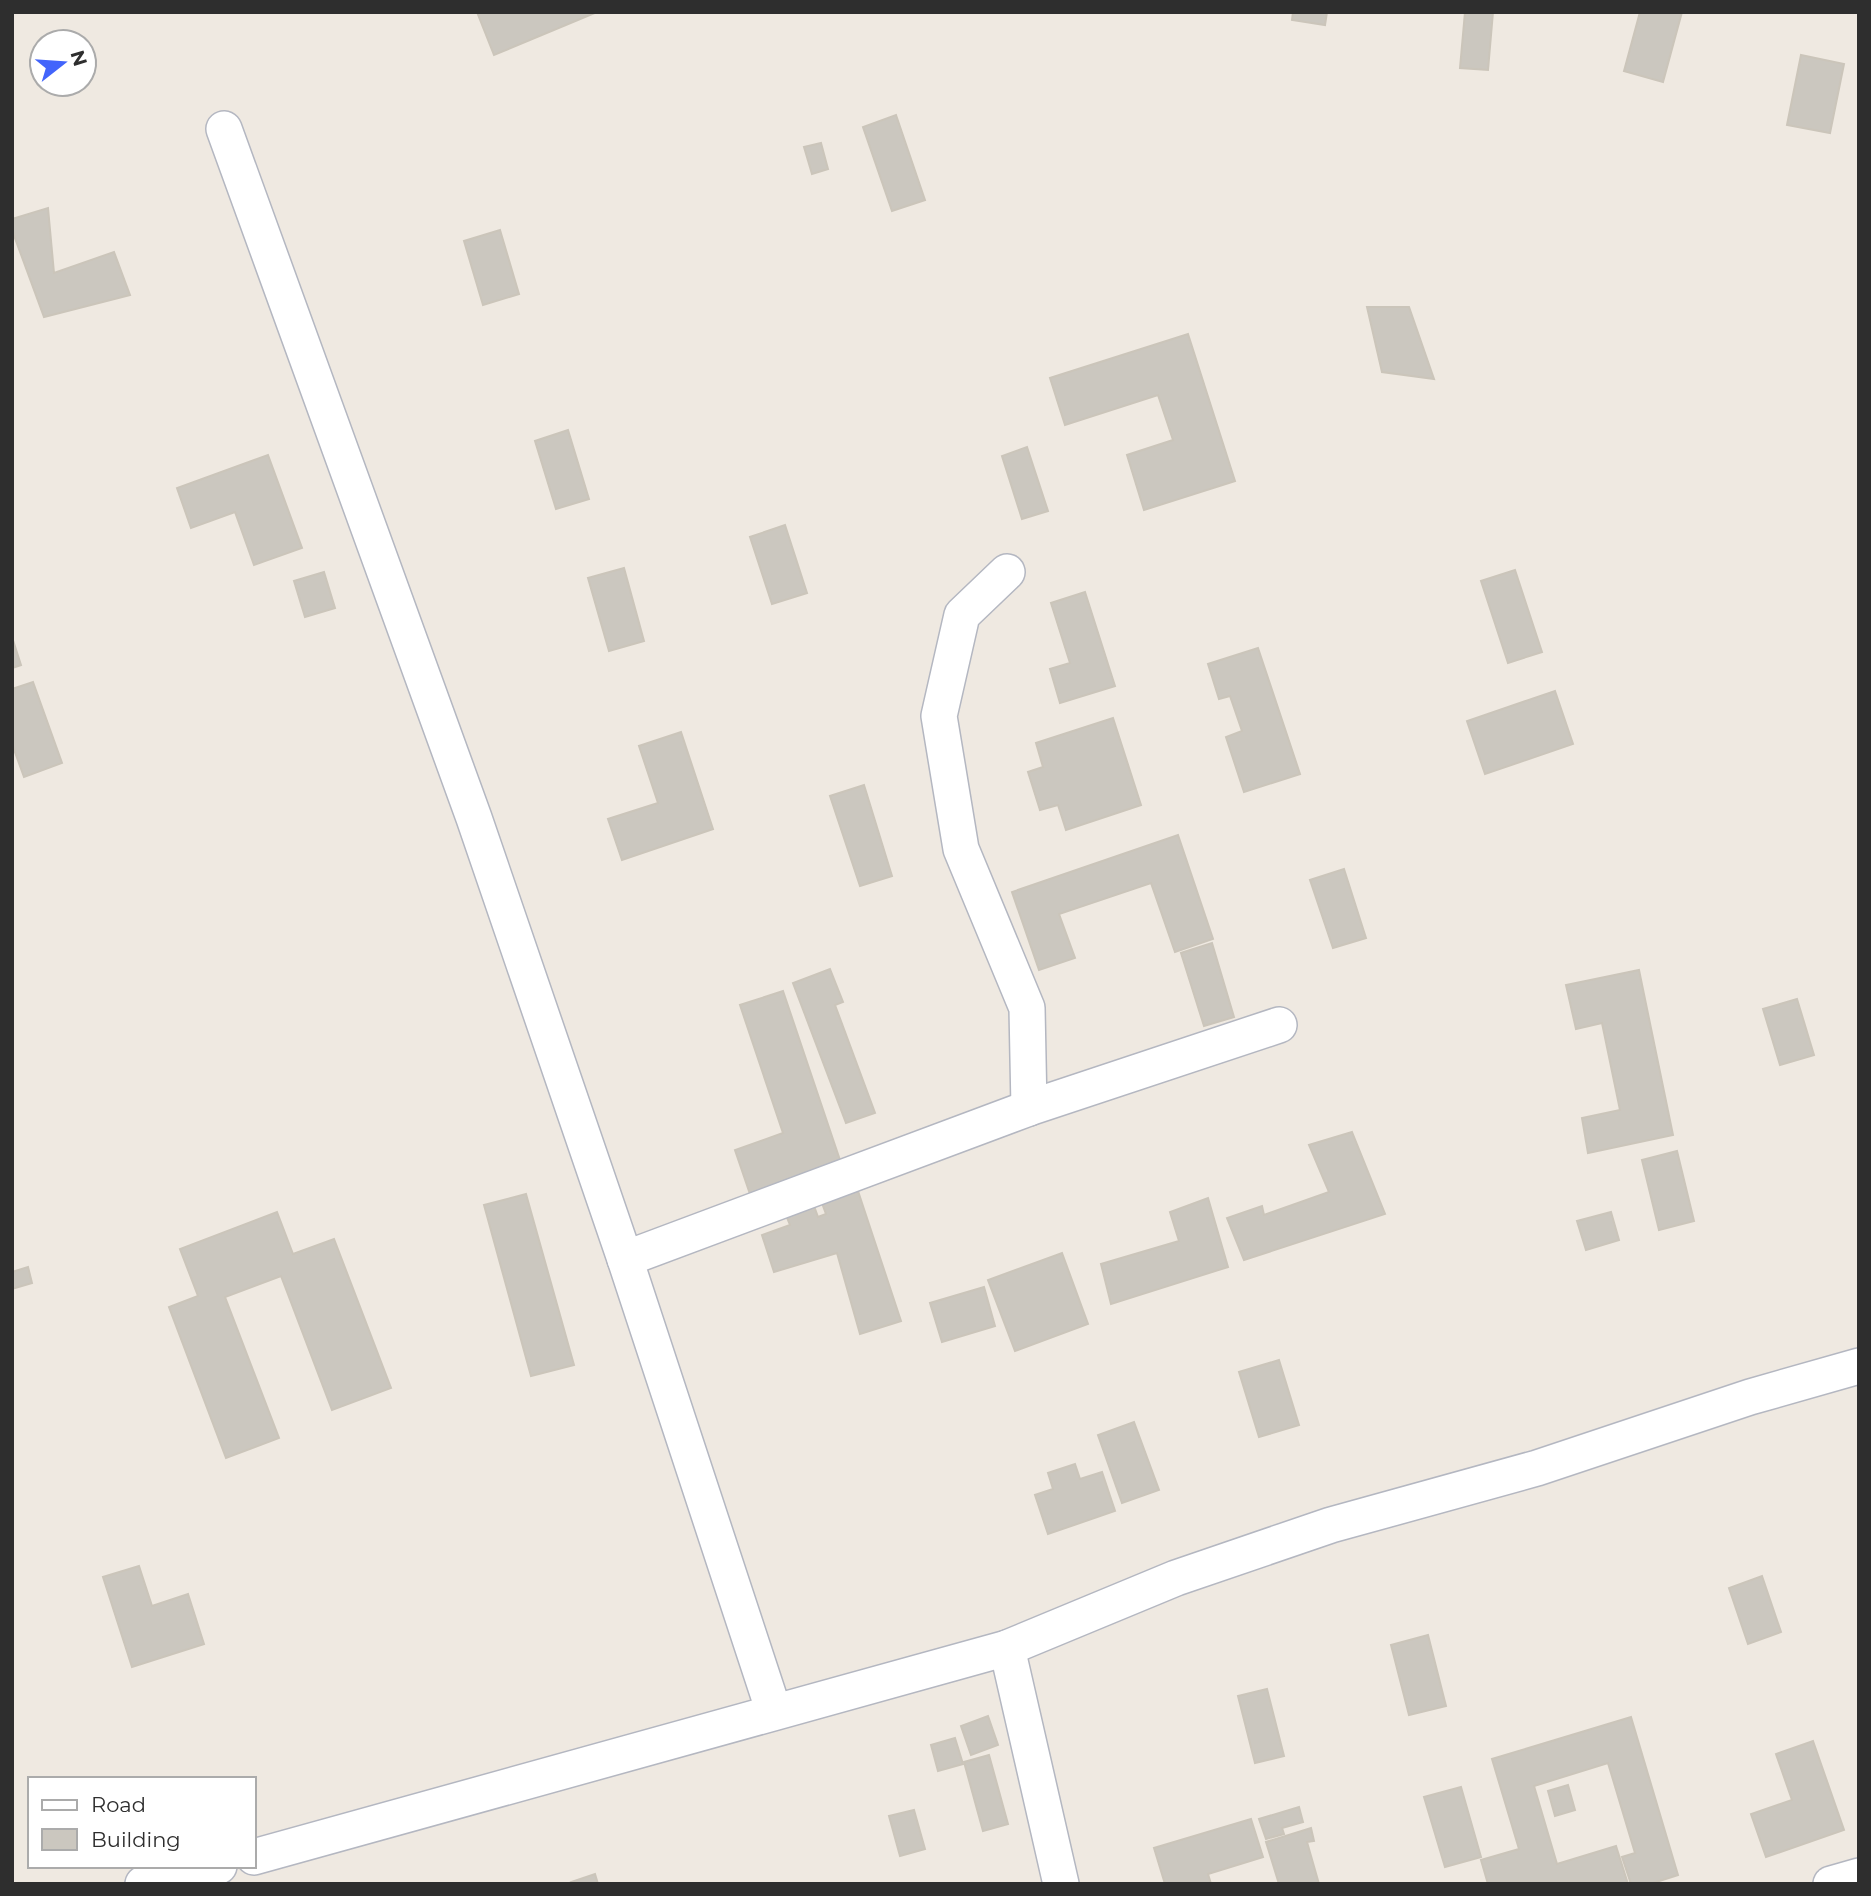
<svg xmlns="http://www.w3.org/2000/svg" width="1871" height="1896" font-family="Montserrat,sans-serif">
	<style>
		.building { fill: #cbc7bf; stroke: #cbc5ba; stroke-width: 2 }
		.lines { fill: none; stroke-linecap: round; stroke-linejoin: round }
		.street-casing { stroke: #b4b7c1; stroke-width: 38 }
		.street { stroke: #fff; stroke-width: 35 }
	</style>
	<rect width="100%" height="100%" fill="#efe9e1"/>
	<g class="building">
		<path d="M477,12H597L494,55Z"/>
		<path d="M1293,12H1327L1325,25L1292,20Z"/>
		<path d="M1465,12H1493L1488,70L1460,68Z"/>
		<path d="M1640,12H1682L1663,82L1624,71Z"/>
		<path d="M1801,55L1844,64L1830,133L1787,125Z"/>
		<path d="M896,115L925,200L892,211L863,127Z"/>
		<path d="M821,143L828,169L812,174L804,147Z"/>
		<path d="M48,208L54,273L114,252L130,295L44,317L12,230V219Z"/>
		<path d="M500,230L519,294L483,305L464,241Z"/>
		<path d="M1367,307H1409L1434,379L1382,372Z"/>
		<path d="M1188,334L1235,481L1144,510L1127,455L1173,440L1158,395L1065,425L1050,378Z"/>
		<path d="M568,430L589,499L556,509L535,441Z"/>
		<path d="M1027,447L1048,511L1022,519L1002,456Z"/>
		<path d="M268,455L302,548L254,565L235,512L191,528L177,488Z"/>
		<path d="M785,525L807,593L772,604L750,537Z"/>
		<path d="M624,568L644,641L609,651L588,578Z"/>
		<path d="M1515,570L1542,652L1508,663L1481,581Z"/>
		<path d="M324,572L335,608L305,617L294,581Z"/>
		<path d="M1085,592L1115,686L1060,703L1050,669L1070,663L1051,603Z"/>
		<path d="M12,637L21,665L12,668Z"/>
		<path d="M1258,648L1300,774L1244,792L1226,737L1242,731L1230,696L1219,699L1208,664Z"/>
		<path d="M33,682L62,763L24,777L12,744V689Z"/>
		<path d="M1555,691L1573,744L1485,774L1467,721Z"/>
		<path d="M1113,718L1141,805L1066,830L1058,805L1040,810L1028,772L1043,767L1036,743Z"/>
		<path d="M681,732L713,829L622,860L608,819L658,803L639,746Z"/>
		<path d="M864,785L892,876L860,886L830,796Z"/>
		<path d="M1178,835L1213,939L1175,952L1151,883L1059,914L1075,958L1039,970L1012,892Z"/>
		<path d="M1344,869L1366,938L1333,948L1310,880Z"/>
		<path d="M1212,943L1234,1017L1204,1026L1181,953Z"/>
		<path d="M830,969L843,1002L835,1005L875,1113L846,1123L793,983Z"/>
		<path d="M1639,970L1673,1135L1588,1153L1582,1118L1620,1110L1602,1023L1576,1029L1566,985Z"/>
		<path d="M783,991L842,1166L751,1197L735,1150L783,1133L740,1005Z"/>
		<path d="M1797,999L1814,1055L1780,1065L1763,1009Z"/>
		<path d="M1352,1132L1385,1214L1244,1260L1227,1218L1262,1206L1264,1215L1329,1192L1309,1145Z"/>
		<path d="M1677,1151L1694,1221L1659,1230L1642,1160Z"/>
		<path d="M858,1191L901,1321L860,1334L837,1253L774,1272L762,1235L790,1225L786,1215L814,1206L818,1217L826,1214L822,1203Z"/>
		<path d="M526,1194L574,1365L531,1376L484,1205Z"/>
		<path d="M1208,1198L1228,1267L1111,1304L1101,1264L1179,1241L1170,1212Z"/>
		<path d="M277,1212L293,1254L334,1239L391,1388L332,1410L281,1276L225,1297L279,1438L226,1458L169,1307L198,1296L180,1249Z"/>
		<path d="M1611,1212L1619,1240L1586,1250L1577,1221Z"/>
		<path d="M1062,1253L1088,1324L1015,1351L988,1280Z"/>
		<path d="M28,1267L32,1283L12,1289V1272Z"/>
		<path d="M984,1287L995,1326L942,1342L930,1303Z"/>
		<path d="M1279,1360L1299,1425L1259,1437L1239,1372Z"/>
		<path d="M1134,1422L1159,1490L1122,1503L1098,1435Z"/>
		<path d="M1075,1464L1080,1479L1102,1472L1115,1511L1048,1534L1035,1495L1053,1489L1048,1473Z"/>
		<path d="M139,1566L152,1606L188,1594L204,1644L132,1667L103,1577Z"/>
		<path d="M1762,1576L1781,1632L1748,1644L1729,1588Z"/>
		<path d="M1428,1635L1446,1706L1409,1715L1391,1645Z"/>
		<path d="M1267,1689L1284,1756L1255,1763L1238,1696Z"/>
		<path d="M988,1716L998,1745L971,1755L961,1726Z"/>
		<path d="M1631,1717L1678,1875L1650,1884H1631L1622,1857L1635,1853L1608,1763L1534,1786L1557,1864L1616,1846L1628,1884H1488L1481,1860L1519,1849L1492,1759Z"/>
		<path d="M955,1738L963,1764L938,1771L931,1745Z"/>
		<path d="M1813,1741L1844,1830L1766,1857L1751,1814L1792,1800L1776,1754Z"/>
		<path d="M989,1755L1008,1824L983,1831L964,1762Z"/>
		<path d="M1568,1785L1575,1810L1555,1816L1548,1791Z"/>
		<path d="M1461,1787L1481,1857L1445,1867L1424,1797Z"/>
		<path d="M1299,1807L1303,1822L1282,1828L1284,1834L1266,1839L1259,1819Z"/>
		<path d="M914,1810L925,1849L900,1856L889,1816Z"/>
		<path d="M1251,1819L1263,1857L1208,1874L1211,1884H1165L1154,1848Z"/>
		<path d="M1311,1828L1314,1841L1307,1842L1319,1884H1279L1266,1842Z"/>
		<path d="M595,1874L598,1884H572L571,1882Z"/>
	</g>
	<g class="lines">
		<defs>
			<g id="street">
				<path d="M224,129L474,818L625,1259L774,1712"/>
				<path d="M1007,572L962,615L939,716L961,849L1027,1008L1029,1108"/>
				<path d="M625,1259L1029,1108L1279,1025"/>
				<path d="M1007,1648L1061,1884"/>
				<path d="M254,1857L1007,1648L1176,1578L1331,1525L1537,1468L1750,1397L1859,1366"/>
				<path d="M143,1884L219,1866"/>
				<path d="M1831,1884L1859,1876"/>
			</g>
		</defs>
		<use href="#street" class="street-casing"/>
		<use href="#street" class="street"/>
	</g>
	<rect width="1871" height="1896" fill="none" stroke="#2e2e2e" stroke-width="28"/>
	<rect x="28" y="1777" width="228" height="91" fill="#ffffff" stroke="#ababab" stroke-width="2"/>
	<rect x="42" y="1800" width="35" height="10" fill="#ffffff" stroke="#ababab" stroke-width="2"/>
	<text x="91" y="1812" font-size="21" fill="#2e2e2e">Road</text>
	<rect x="42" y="1829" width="35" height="21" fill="#cbc7bf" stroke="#ababab" stroke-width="2"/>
	<text x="91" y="1847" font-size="21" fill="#2e2e2e">Building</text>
	<g transform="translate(63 63) rotate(73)"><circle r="33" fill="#ffffff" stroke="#ababab" stroke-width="2"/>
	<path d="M0-5L12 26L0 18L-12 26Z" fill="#4264fb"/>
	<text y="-10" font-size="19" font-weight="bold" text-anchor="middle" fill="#2e2e2e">N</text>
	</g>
</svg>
